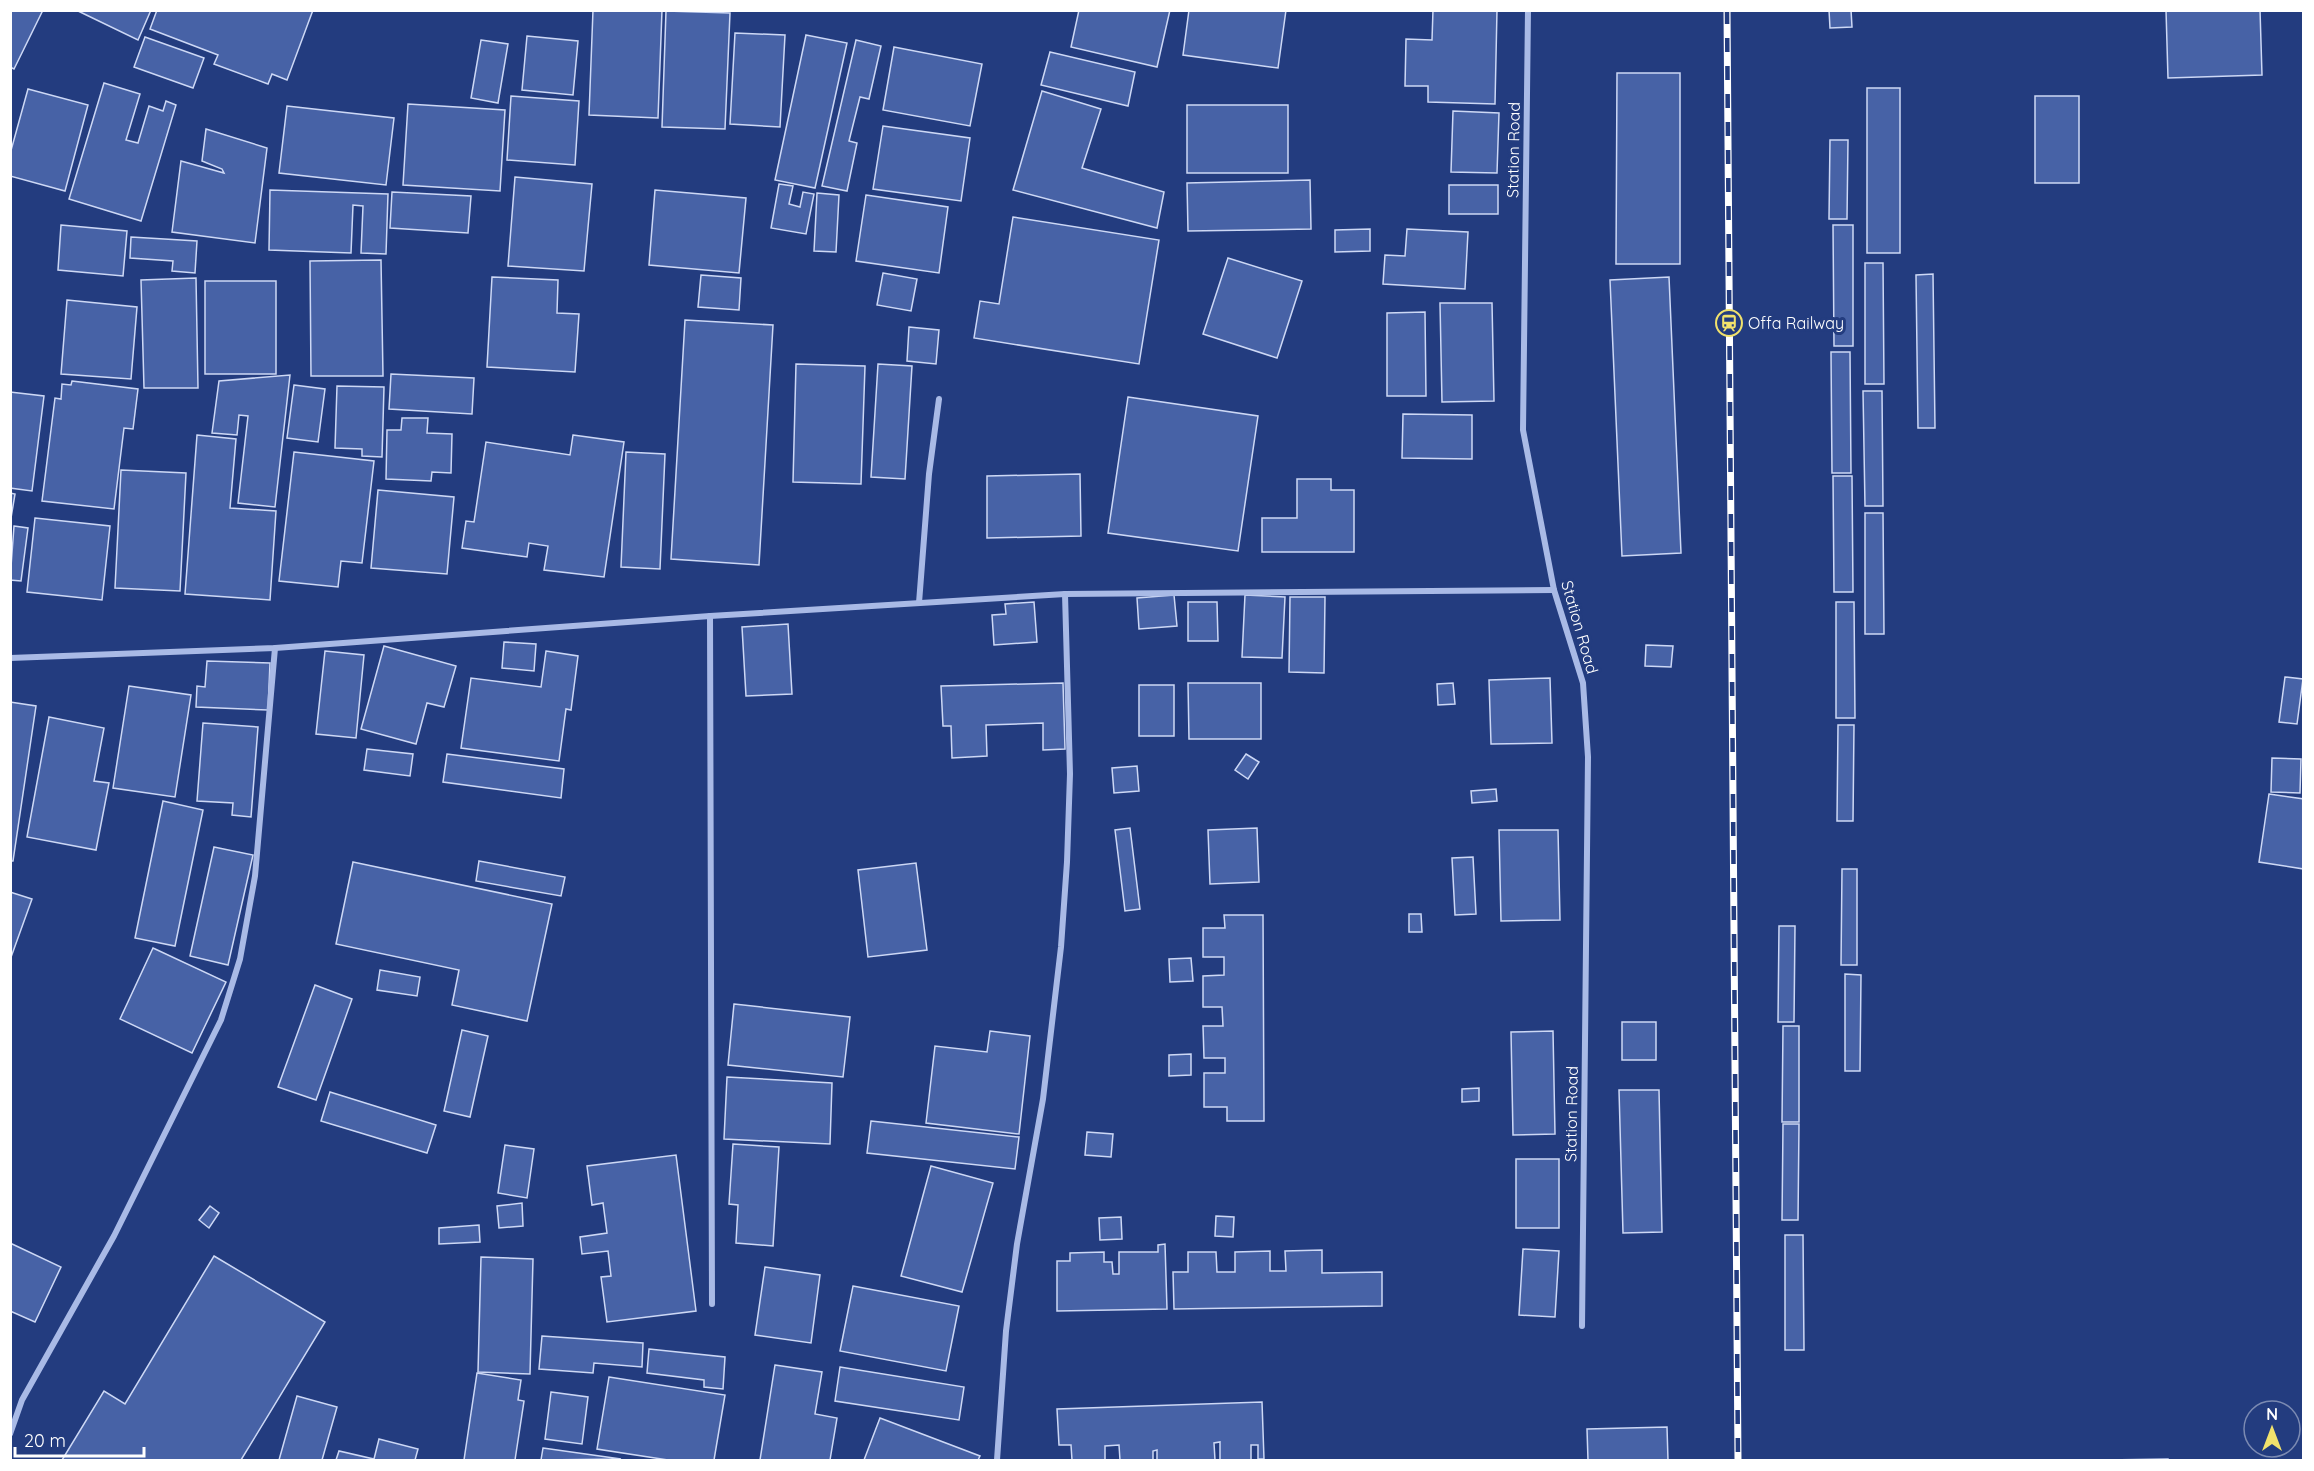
<svg xmlns="http://www.w3.org/2000/svg" width="2314" height="1471" font-family="Quicksand,sans-serif">
	<style>
		.building { fill: #4762a6; stroke: #cdd8f5; stroke-width: 1.5 }
		.lines { fill: none; stroke-linecap: round; stroke-linejoin: round }
		.minor { stroke: #a9bae6; stroke-width: 6 }
		.rail-casing { stroke: #fff; stroke-width: 7 }
		.rail { stroke: #233c7f; stroke-width: 4.5; stroke-dasharray: 14; stroke-linecap: butt }
		.labels { text-anchor: middle; dominant-baseline: central; stroke-width: 6; stroke-linejoin: round; paint-order: stroke }
		.street-label { font-size: 16px; fill: #fff; stroke: #233c7f }
		.poi-label { font-size: 16px; fill: #fff; stroke: #233c7f; text-anchor: start }
	</style>
	<rect width="100%" height="100%" fill="#233c7f"/>
	<g class="building">
		<path d="M10,10H43L14,69L10,67Z"/>
		<path d="M76,10H151L138,40Z"/>
		<path d="M157,10H313L287,80L272,74L268,84L214,64L218,55L150,29Z"/>
		<path d="M593,10H662L658,118L589,115Z"/>
		<path d="M1079,10H1170L1157,67L1071,47Z"/>
		<path d="M1189,10H1286L1278,68L1183,55Z"/>
		<path d="M1433,10H1497L1495,104L1428,102V86H1405L1406,39L1432,40Z"/>
		<path d="M1829,10H1851L1852,27L1830,28Z"/>
		<path d="M2166,10H2260L2262,75L2168,78Z"/>
		<path d="M666,11L730,13L725,129L662,127Z"/>
		<path d="M735,33L785,35L780,127L730,124Z"/>
		<path d="M806,35L847,43L815,188L775,180Z"/>
		<path d="M527,36L578,41L573,95L522,90Z"/>
		<path d="M145,37L204,58L193,88L134,67Z"/>
		<path d="M481,40L508,44L498,103L471,98Z"/>
		<path d="M856,40L881,46L869,99L860,97L849,141L857,143L847,191L822,186Z"/>
		<path d="M894,47L982,64L970,126L883,110Z"/>
		<path d="M1050,52L1135,72L1128,106L1041,85Z"/>
		<path d="M1617,73H1680V264H1616Z"/>
		<path d="M104,83L140,94L126,140L138,143L149,106L163,111L166,101L176,105L141,221L69,199Z"/>
		<rect x="1867" y="88" width="33" height="165"/>
		<path d="M28,89L88,105L65,191L10,176V154Z"/>
		<path d="M1042,91L1101,109L1082,168L1164,192L1157,228L1013,190Z"/>
		<path d="M511,96L579,101L575,165L507,160Z"/>
		<rect x="2035" y="96" width="44" height="87"/>
		<path d="M408,104L505,110L500,191L403,185Z"/>
		<rect x="1187" y="105" width="101" height="68"/>
		<path d="M287,106L394,118L386,185L279,173Z"/>
		<path d="M1453,111L1499,113L1497,173L1451,172Z"/>
		<path d="M883,126L970,138L961,201L873,189Z"/>
		<path d="M206,129L267,148L255,243L172,232L181,161L224,173L222,169L202,161Z"/>
		<path d="M1830,140H1848L1847,219H1829Z"/>
		<path d="M515,177L592,184L584,271L508,266Z"/>
		<path d="M1310,180L1311,229L1188,231L1187,183Z"/>
		<path d="M779,184L793,186L789,204L800,207L803,192L814,194L806,234L771,228Z"/>
		<rect x="1449" y="185" width="49" height="29"/>
		<path d="M270,190L388,194L386,254L361,253L363,206L353,205L351,253L269,250Z"/>
		<path d="M655,190L746,198L739,273L649,265Z"/>
		<path d="M392,192L471,196L468,233L390,228Z"/>
		<path d="M817,193L839,195L836,252L814,251Z"/>
		<path d="M866,195L948,207L939,273L856,261Z"/>
		<path d="M1013,217L1159,240L1139,364L974,338L980,301L999,304Z"/>
		<path d="M61,225L127,231L123,276L58,270Z"/>
		<path d="M1833,225H1853V346H1834Z"/>
		<path d="M1370,229V251L1335,252V230Z"/>
		<path d="M1407,229L1468,232L1465,289L1383,284L1385,255L1405,256Z"/>
		<path d="M131,237L197,241L195,273L172,271L173,261L130,258Z"/>
		<path d="M1228,258L1302,281L1277,358L1203,334Z"/>
		<path d="M381,260L383,376H311L310,261Z"/>
		<path d="M1865,263H1883L1884,384H1865Z"/>
		<path d="M883,273L917,279L911,311L877,305Z"/>
		<path d="M1933,274L1935,428H1918L1916,275Z"/>
		<path d="M701,275L741,278L739,310L698,307Z"/>
		<path d="M492,277L558,280L557,313L579,314L575,372L487,367Z"/>
		<path d="M1669,277L1681,553L1622,556L1610,280Z"/>
		<path d="M196,278L198,388H144L141,280Z"/>
		<rect x="205" y="281" width="71" height="93"/>
		<path d="M67,300L137,307L131,379L61,374Z"/>
		<path d="M1440,303H1492L1494,401L1442,402Z"/>
		<path d="M1425,312L1426,396H1387V313Z"/>
		<path d="M685,320L773,325L759,565L671,559Z"/>
		<path d="M909,327L939,330L936,364L907,361Z"/>
		<path d="M1831,352H1850L1851,473H1832Z"/>
		<path d="M796,364L865,366L861,484L793,482Z"/>
		<path d="M878,364L912,366L905,479L871,477Z"/>
		<path d="M391,374L474,378L472,414L389,409Z"/>
		<path d="M290,375L275,507L238,503L248,416L239,415L237,435L212,433L219,381Z"/>
		<path d="M72,381L138,389L133,429L124,428L114,509L42,501L55,398L61,399L62,384L71,385Z"/>
		<path d="M294,385L325,389L318,442L287,438Z"/>
		<path d="M337,386L384,387L382,457L362,456V449L335,448Z"/>
		<path d="M1863,391H1882L1883,506H1865Z"/>
		<path d="M10,392L44,396L32,491L10,488Z"/>
		<path d="M1128,397L1258,416L1238,551L1108,533Z"/>
		<path d="M1403,414L1472,415V459L1402,458Z"/>
		<path d="M402,418H428L427,433L452,434L451,473L432,472L431,481L386,479L387,430H401Z"/>
		<path d="M197,435L236,439L230,508L276,511L270,600L185,594Z"/>
		<path d="M573,435L624,442L604,577L544,570L548,546L529,543L527,557L462,548L466,521L474,522L486,442L570,455Z"/>
		<path d="M294,452L374,461L362,563L341,561L338,587L279,581Z"/>
		<path d="M626,452L665,454L660,569L621,567Z"/>
		<path d="M121,470L186,473L180,591L115,588Z"/>
		<path d="M1080,474L1081,536L987,538V476Z"/>
		<path d="M1833,476H1852L1853,592H1834Z"/>
		<path d="M1297,479H1331V490H1354V552H1262V518H1297Z"/>
		<path d="M378,490L454,497L447,574L371,568Z"/>
		<path d="M10,493L15,494L10,524Z"/>
		<path d="M1865,513H1883L1884,634H1865Z"/>
		<path d="M35,518L110,526L102,600L27,592Z"/>
		<path d="M14,526L28,528L21,581L10,580Z"/>
		<path d="M1174,595L1177,626L1139,629L1137,598Z"/>
		<path d="M1245,595L1285,597L1282,658L1242,657Z"/>
		<path d="M1290,597H1325L1324,673L1289,672Z"/>
		<path d="M1034,602L1037,642L994,645L992,615L1006,614L1005,604Z"/>
		<path d="M1188,602H1217L1218,641H1188Z"/>
		<path d="M1836,602H1854L1855,718H1836Z"/>
		<path d="M788,624L792,694L746,696L742,627Z"/>
		<path d="M504,642L536,644L534,671L502,668Z"/>
		<path d="M1646,645L1673,646L1671,667L1645,666Z"/>
		<path d="M384,646L456,666L444,707L427,703L416,744L361,729Z"/>
		<path d="M325,651L364,655L356,738L316,734Z"/>
		<path d="M546,651L578,656L571,710L566,709L559,761L461,748L471,678L541,687Z"/>
		<path d="M207,661L270,663L268,710L196,707L197,686L205,687Z"/>
		<path d="M2285,677L2303,679L2297,724L2279,722Z"/>
		<path d="M1550,678L1552,743L1491,744L1489,680Z"/>
		<path d="M1063,683L1065,749L1043,750V723L986,725L987,756L952,758L951,726H943L941,686Z"/>
		<path d="M1188,683H1261V739H1189Z"/>
		<path d="M1453,683L1455,704L1438,705L1437,684Z"/>
		<rect x="1139" y="685" width="35" height="51"/>
		<path d="M129,686L191,695L175,797L113,788Z"/>
		<path d="M10,702L36,706L13,861H10Z"/>
		<path d="M49,717L104,728L94,781L109,783L96,850L27,837Z"/>
		<path d="M203,723L258,727L251,817L232,815L233,803L197,801Z"/>
		<path d="M1838,725H1854L1853,821H1837Z"/>
		<path d="M367,749L413,754L410,776L364,770Z"/>
		<path d="M447,754L564,769L561,798L443,782Z"/>
		<path d="M1246,754L1259,762L1248,779L1235,770Z"/>
		<path d="M2272,758L2301,759L2300,793L2271,792Z"/>
		<path d="M1137,766L1139,791L1114,793L1112,768Z"/>
		<path d="M1496,789L1497,801L1472,803L1471,791Z"/>
		<path d="M2269,794L2304,799V869L2259,862Z"/>
		<path d="M163,801L203,810L175,946L135,938Z"/>
		<path d="M1130,828L1140,909L1125,911L1115,830Z"/>
		<path d="M1257,828L1259,882L1210,884L1208,830Z"/>
		<path d="M1499,830H1558L1560,920L1501,921Z"/>
		<path d="M214,847L253,855L228,965L190,956Z"/>
		<path d="M1473,857L1476,914L1455,915L1452,858Z"/>
		<path d="M479,861L565,877L561,896L476,881Z"/>
		<path d="M353,862L552,904L527,1021L452,1005L459,970L336,944Z"/>
		<path d="M916,863L927,950L868,957L858,870Z"/>
		<path d="M1842,869H1857V965H1841Z"/>
		<path d="M10,892L32,899L10,960Z"/>
		<path d="M1409,914H1421L1422,932H1409Z"/>
		<path d="M1224,915H1263L1264,1121H1227V1107H1204V1073H1225V1058H1204L1203,1026H1223L1222,1007H1203V976L1224,975V957H1203V928H1225Z"/>
		<path d="M1779,926H1795L1794,1022H1778Z"/>
		<path d="M153,948L226,982L192,1053L120,1019Z"/>
		<path d="M1191,958L1193,981L1170,982L1169,959Z"/>
		<path d="M380,970L420,977L417,996L377,990Z"/>
		<path d="M1845,974L1861,975L1860,1071H1845Z"/>
		<path d="M315,985L352,999L316,1100L278,1087Z"/>
		<path d="M734,1004L850,1017L843,1077L728,1065Z"/>
		<rect x="1622" y="1022" width="34" height="38"/>
		<path d="M1783,1026H1799V1122H1782Z"/>
		<path d="M462,1030L488,1036L470,1117L444,1111Z"/>
		<path d="M990,1031L1030,1036L1019,1134L926,1123L935,1046L987,1052Z"/>
		<path d="M1553,1031L1555,1134L1513,1135L1511,1032Z"/>
		<path d="M1191,1054V1075L1169,1076V1055Z"/>
		<path d="M727,1077L832,1083L830,1144L724,1139Z"/>
		<path d="M1479,1088V1101L1462,1102V1089Z"/>
		<path d="M1619,1090H1659L1662,1232L1623,1233Z"/>
		<path d="M330,1092L436,1125L427,1153L321,1121Z"/>
		<path d="M871,1121L1019,1137L1015,1169L867,1153Z"/>
		<path d="M1783,1124H1799L1798,1220H1782Z"/>
		<path d="M1087,1132L1113,1134L1111,1157L1085,1155Z"/>
		<path d="M733,1144L779,1147L773,1246L736,1243L738,1205L729,1204Z"/>
		<path d="M505,1145L534,1149L527,1198L498,1193Z"/>
		<path d="M676,1155L696,1311L607,1322L601,1277L611,1276L608,1251L582,1254L580,1237L607,1233L603,1203L592,1205L587,1166Z"/>
		<rect x="1516" y="1159" width="43" height="69"/>
		<path d="M931,1166L993,1183L962,1292L901,1276Z"/>
		<path d="M522,1203L523,1226L499,1228L497,1206Z"/>
		<path d="M210,1206L219,1213L209,1228L199,1220Z"/>
		<path d="M1216,1216L1234,1217L1233,1237L1215,1236Z"/>
		<path d="M1121,1217L1122,1239L1100,1240L1099,1218Z"/>
		<path d="M479,1225L480,1242L439,1244V1228Z"/>
		<path d="M1785,1235H1803L1804,1350H1785Z"/>
		<path d="M10,1243L61,1267L35,1322L10,1311Z"/>
		<path d="M1165,1244L1167,1309L1057,1311V1261H1070V1253L1104,1252V1262H1112L1113,1274H1119V1252H1158V1245Z"/>
		<path d="M1523,1249L1559,1251L1555,1317L1519,1315Z"/>
		<path d="M1322,1250V1273L1382,1272V1306L1174,1309L1173,1272H1188V1252H1216L1217,1272H1235V1252L1270,1251V1271H1286L1285,1251Z"/>
		<path d="M214,1256L325,1322L241,1460H62L104,1391L125,1404Z"/>
		<path d="M481,1257L533,1259L530,1374L478,1372Z"/>
		<path d="M765,1267L820,1275L811,1343L755,1335Z"/>
		<path d="M853,1286L959,1306L946,1371L840,1351Z"/>
		<path d="M542,1336L643,1343L642,1367L594,1363L593,1373L539,1369Z"/>
		<path d="M649,1349L725,1357L723,1389L704,1387V1380L647,1373Z"/>
		<path d="M775,1365L822,1372L815,1414L837,1418L830,1460H760Z"/>
		<path d="M840,1367L964,1387L959,1420L835,1401Z"/>
		<path d="M477,1373L521,1380L518,1400L524,1401L515,1460H464Z"/>
		<path d="M609,1377L725,1395L714,1460H668L597,1449Z"/>
		<path d="M551,1392L588,1397L582,1444L545,1439Z"/>
		<path d="M297,1396L337,1407L322,1460H279Z"/>
		<path d="M1262,1402L1264,1459H1258V1445H1251V1460H1220V1442L1214,1443L1215,1460H1157V1450L1153,1451V1460H1120L1119,1445L1105,1446V1460H1072L1071,1445H1059L1057,1409Z"/>
		<path d="M880,1418L980,1456L978,1460H864Z"/>
		<path d="M1667,1427L1668,1460H1588L1587,1429Z"/>
		<path d="M379,1439L418,1449L415,1460H336L339,1451L374,1459Z"/>
		<path d="M543,1448L621,1459L541,1460Z"/>
		<path d="M2168,1459V1460H2105Z"/>
	</g>
	<g class="lines">
		<g class="minor">
			<path d="M1528,10L1523,430L1554,590L1583,683L1588,757L1582,1326"/>
			<path d="M919,603L929,474L939,399"/>
			<path d="M710,616L712,1304"/>
			<path d="M10,658L275,648L710,616L1065,594L1554,590"/>
			<path d="M10,1434L22,1400L114,1236L221,1020L240,959L255,876L275,648"/>
			<path d="M997,1460L1006,1331L1017,1244L1043,1099L1061,947L1067,862L1070,774L1065,594"/>
		</g>
		<defs>
			<path id="rail" d="M1727,10L1738,1460"/>
		</defs>
		<use href="#rail" class="rail-casing"/>
		<use href="#rail" class="rail"/>
	</g>
	<defs>
		<symbol id="station-ring" viewBox="-11 -11 22 22"><circle r="9.5" fill="#233c7f" stroke="#f1e26c" stroke-width="1.5"/><path d="M-3-6H3Q5-6 5-4V2Q5 4 3 4L4.5 6H3L1.5 4h-3L-3 6H-4.5L-3 4Q-5 4-5 2V-4Q-5-6-3-6ZM-3.5-4v3h7v-3ZM-3.5 1v1.5H-2V1ZM2 1v1.5H3.5V1Z" fill="#f1e26c"/></symbol>
	</defs>
	<g fill-rule="evenodd">
		<use href="#station-ring" x="1714" y="308" width="30" height="30"/>
	</g>
	<g class="labels">
		<g class="street-label">
			<text transform="translate(1513 150) rotate(-89)">Station Road</text>
			<text transform="translate(1580 627) rotate(74)">Station Road</text>
			<text transform="translate(1571 1114) rotate(-89)">Station Road</text>
		</g>
		<g class="poi-label">
			<text x="1748" y="323">Offa Railway</text>
		</g>
	</g>
	<rect width="2314" height="1471" fill="none" stroke="#ffffff" stroke-width="24"/>
	<g transform="translate(2272 1429)"><circle r="28" fill="#233c7f" stroke="#7b8ab2" stroke-width="1.5"/>
	<path d="M0-4.5L10 22L0 15L-10 22Z" fill="#f1e26c"/>
	<text y="-9" font-size="16" font-weight="bold" text-anchor="middle" fill="#ffffff">N</text>
	</g>
	<path d="M15 1447v9h129v-9" fill="none" stroke="#ffffff" stroke-width="3"/>
	<text x="24" y="1447" font-size="18" fill="#ffffff" stroke="#233c7f" stroke-width="4.5" paint-order="stroke">20 m</text>
</svg>
